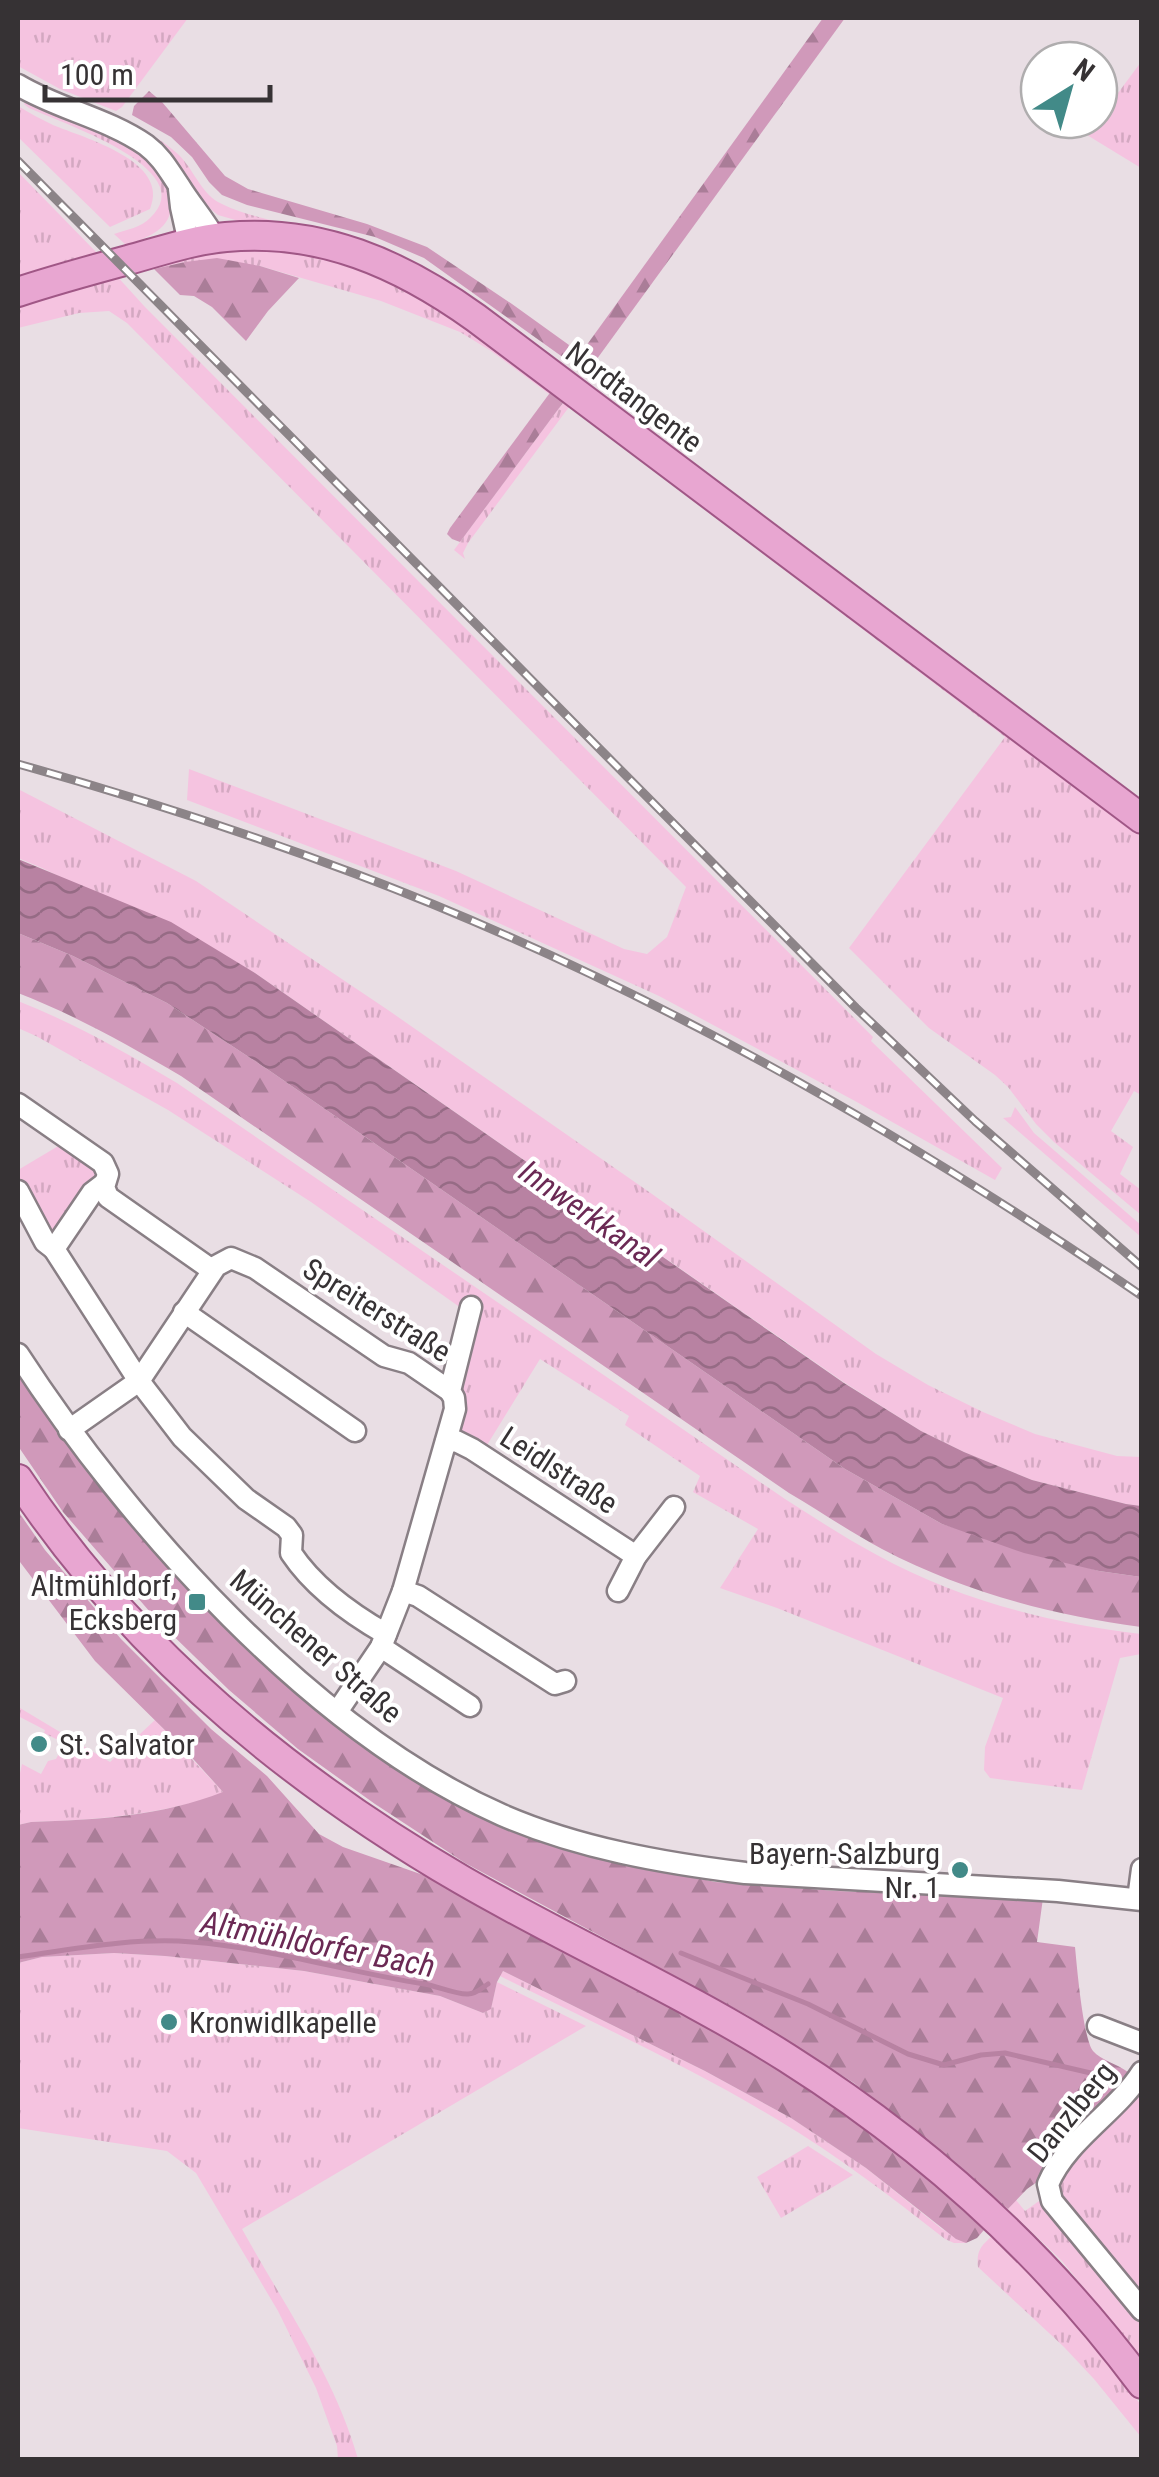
<svg xmlns="http://www.w3.org/2000/svg" width="1159" height="2477" font-family="'Roboto Condensed',sans-serif">
	<style>
		.grass { fill: url(#grass-tufts) }
		.forest { fill: url(#forest-firs) }
		.water { fill: url(#water-waves) }
		.lines { fill: none; stroke-linecap: round; stroke-linejoin: round }
		.stream { stroke: #b882a2; stroke-width: 5 }
		.minor-casing { stroke: #897f85; stroke-width: 25 }
		.major-casing { stroke: #a05786; stroke-width: 32 }
		.minor { stroke: #fff; stroke-width: 20 }
		.major { stroke: #e8a6d1; stroke-width: 28 }
		.rail-casing { stroke: #8c8488; stroke-width: 9 }
		.rail { stroke: #fff; stroke-width: 5; stroke-dasharray: 15; stroke-linecap: butt }
		.poi-dot { fill: #428a88; stroke: #fff; stroke-width: 4 }
		.labels { text-anchor: middle; dominant-baseline: central; stroke-width: 8; stroke-linejoin: round; paint-order: stroke }
		.street-label { font-size: 30px; fill: #363234; stroke: #fff }
		.poi-label { font-size: 30px; fill: #363234; stroke: #fff; text-anchor: end }
		.water-label { font-size: 32px; font-style: italic; fill: #6b2954; stroke: #fff }
	</style>
	<defs>
		<pattern id="grass-tufts" width="24" height="20" patternUnits="userSpaceOnUse" patternTransform="scale(2.5)"><rect width="24" height="20" fill="#f5c3e0"/><path d="M3 7l-1-3M5 7V3M7 7l1-3M15 17l-1-3M17 17v-4M19 17l1-3" fill="none" stroke="#d3a8c1"/></pattern>
		<pattern id="forest-firs" width="22" height="20" patternUnits="userSpaceOnUse" patternTransform="scale(2.5)"><rect width="22" height="20" fill="#d099ba"/><path d="M5 1l3.5 6h-7zM16 11l3.5 6h-7z" fill="#aa7d98"/></pattern>
		<pattern id="water-waves" width="16" height="10" patternUnits="userSpaceOnUse" patternTransform="scale(2.5)"><rect width="16" height="10" fill="#b882a2"/><path d="M0 5q4-4 8 0t8 0" fill="none" stroke="#966b85"/></pattern>
	</defs>
	<rect width="100%" height="100%" fill="#e9dee4"/>
	<g class="grass">
		<path d="M18,18H188L122,107L116,111L60,89L18,66Z"/>
		<path d="M1141,62V168L1087,135Z"/>
		<path d="M27,99C71,119 167,146 171,202C173,229 147,238 126,245L114,234C126,230 142,227 150,218C204,169 56,121 29,108L24,104Z"/>
		<path d="M18,106C29,113 41,119 53,125C84,138 171,161 150,209L110,227L18,137Z"/>
		<path d="M128,122C146,131 164,141 179,155C193,169 201,192 218,202C251,220 313,228 351,238C402,252 442,282 483,314L259,227L218,215L196,197L126,126Z"/>
		<path d="M18,172L98,254L18,279Z"/>
		<path d="M295,248L410,284L1141,829V1095L1134,1091L1111,1131L1133,1147L1120,1174L1141,1190V1215L1054,1142L1036,1124L1008,1087L995,1075L929,1028L849,948L1005,737L569,407L468,543L463,553L465,559L454,550L565,400L553,390L549,394L491,351L460,332L381,301L260,266L185,262L154,269L146,263L200,250Z"/>
		<path d="M115,274L145,307L873,1037L871,1041L1002,1168L995,1180L855,1101L659,996L439,896L187,800L189,769L456,871L624,949L647,954L667,937L686,887L127,323L109,311L79,313L18,328V306Z"/>
		<path d="M18,789L196,881L388,1010L652,1194L876,1354L928,1385L983,1412L1035,1434L1117,1456L1141,1457V1506L1126,1504L1032,1480L964,1452L921,1431L845,1383L255,973L42,868L18,858Z"/>
		<path d="M18,1001C74,1023 125,1052 177,1083L785,1499C815,1518 845,1538 877,1555C959,1600 1049,1623 1141,1634V1654L1120,1658L1082,1790L990,1778L984,1770L985,1747L1003,1698L777,1608L720,1588L758,1529L693,1492L700,1476L625,1425L629,1416L540,1359L484,1450L460,1435L455,1427L461,1308L311,1202L168,1110L36,1036L18,1028Z"/>
		<path d="M1015,1107L1034,1133L1141,1225V1237L1003,1118L1011,1117Z"/>
		<path d="M65,1142L94,1164L97,1172L52,1238L46,1235L18,1181V1170Z"/>
		<path d="M20,1708L110,1762L155,1720L224,1793C162,1815 96,1820 31,1822L18,1825V1782L22,1764L41,1774L48,1761L56,1759L62,1748L58,1740L44,1733L45,1730L18,1716Z"/>
		<path d="M114,1953L165,1956L304,1971L440,1996L483,2013L491,2008L497,1982L586,2026L242,2229C283,2303 335,2377 358,2459H338L337,2446L316,2388L278,2311L196,2173L167,2151L18,2128V1963L42,1957Z"/>
		<path d="M503,1971L705,2071L791,2118L866,2168L942,2229L966,2243H954L945,2239C891,2197 837,2155 778,2120C689,2066 593,2023 500,1976Z"/>
		<path d="M1141,2083V2304L1055,2198V2177Z"/>
		<path d="M808,2146L853,2175L781,2218L757,2177Z"/>
		<path d="M1016,2200L1025,2211L1039,2201H1046L1141,2315V2358L1062,2261L1008,2209Z"/>
		<path d="M992,2236L1061,2307L1101,2353L1141,2405V2437L1094,2379L1064,2347L978,2267C976,2251 981,2246 992,2236Z"/>
	</g>
	<g class="forest">
		<path d="M823,18H845L586,374L573,364Z"/>
		<path d="M149,91L162,102L225,176L248,189L367,224L427,247L512,304L569,345L564,358L424,258L375,237L247,205L222,195L209,182L192,157L171,137L132,115L134,106Z"/>
		<path d="M217,258L260,266L299,278L268,311L246,341L212,307L194,296L180,295L154,269L185,262Z"/>
		<path d="M552,390L565,400L460,542L452,539L447,534L450,528Z"/>
		<path d="M18,933L73,956L167,1003L270,1071L845,1469L942,1524L1099,1571L1141,1577V1627C1051,1615 964,1592 882,1549C850,1532 820,1511 789,1493L181,1076C128,1045 75,1015 18,993Z"/>
		<path d="M18,1369L178,1576L235,1635L411,1775L501,1826L573,1850L715,1882L837,1891L1043,1898L1037,1942L1075,1947C1077,1967 1083,2038 1093,2051C1101,2060 1117,2064 1128,2072L1129,2085L1047,2175L1027,2189L1008,2209L854,2083L747,2015L465,1863L375,1804L298,1749L229,1690L157,1620L63,1512L18,1446Z"/>
		<path d="M18,1511L45,1550L121,1639L211,1729L267,1776L319,1834L343,1847L429,1877L724,2035L797,2079L910,2162L984,2230L977,2238L966,2243L956,2239L866,2168L791,2118L705,2071L503,1971L497,1982L491,2009L483,2013L440,1996L304,1971L165,1956L114,1953L42,1957L18,1963V1941L20,1939L18,1930V1825L31,1822C96,1820 162,1816 223,1792L185,1750L95,1661L20,1562L18,1558Z"/>
	</g>
	<path class="water" d="M18,859L171,922L255,973L844,1383L921,1431L964,1452L1032,1480L1126,1504L1141,1506V1577L1099,1571L1024,1553L942,1524L845,1469L270,1071L167,1003L73,956L18,933Z"/>
	<g class="lines">
		<g class="stream">
			<path d="M681,1953L808,2004L908,2054L944,2065L981,2055L1005,2053L1095,2074"/>
			<path d="M18,1957C73,1949 136,1937 192,1942C270,1948 347,1972 424,1984C437,1986 457,1995 468,1994C476,1994 482,1988 488,1984"/>
		</g>
		<defs>
			<g id="minor">
				<path d="M18,85C58,109 107,118 146,145C162,157 169,171 180,187C191,205 205,220 215,239"/>
				<path d="M179,189L181,207L189,243"/>
				<path d="M18,1104L103,1163L108,1174L104,1187L108,1197L212,1270"/>
				<path d="M105,1183L92,1193L54,1249L139,1381L182,1437L246,1499L286,1527L292,1535L291,1553C313,1586 351,1614 386,1634"/>
				<path d="M18,1191L45,1242L54,1249"/>
				<path d="M184,1312L355,1431"/>
				<path d="M18,1354C129,1525 312,1731 502,1815C578,1848 663,1863 745,1873L1058,1891L1142,1900"/>
				<path d="M69,1430L139,1381L216,1266L231,1258L255,1268L384,1356L409,1363L450,1391"/>
				<path d="M446,1442L456,1441L472,1449L636,1556"/>
				<path d="M403,1591L418,1596L555,1684L565,1681"/>
				<path d="M618,1591L636,1556L674,1507"/>
				<path d="M381,1647L470,1706"/>
				<path d="M337,1712L381,1647L403,1591L455,1409L454,1398L450,1391L471,1307"/>
				<path d="M1138,1899L1142,1869"/>
				<path d="M1098,2026L1142,2043"/>
				<path d="M1142,2072C1116,2113 1067,2139 1048,2184L1052,2201L1142,2310"/>
			</g>
			<g id="major">
				<path d="M18,292C54,280 91,270 128,260C161,251 192,240 226,237C320,228 401,264 476,318L1142,819"/>
				<path d="M18,1479C130,1648 288,1779 462,1880C569,1942 683,1992 787,2058C923,2144 1045,2254 1142,2384"/>
			</g>
		</defs>
		<use href="#minor" class="minor-casing"/>
		<use href="#major" class="major-casing"/>
		<use href="#minor" class="minor"/>
		<use href="#major" class="major"/>
		<defs>
			<g id="rail">
				<path d="M18,161L856,1008L975,1121L1142,1267"/>
				<path d="M18,764C132,796 245,832 356,874C635,979 896,1128 1142,1296"/>
			</g>
		</defs>
		<use href="#rail" class="rail-casing"/>
		<use href="#rail" class="rail"/>
	</g>
	<g class="poi-dot">
		<rect x="187" y="1592" width="20" height="20" rx="5"/>
		<circle cx="39" cy="1744" r="10"/>
		<circle cx="960" cy="1870" r="10"/>
		<circle cx="169" cy="2022" r="10"/>
	</g>
	<g class="labels">
		<g class="street-label">
			<text transform="translate(634 397) rotate(37)">Nordtangente</text>
			<text transform="translate(377 1310) rotate(32)">Spreiterstraße</text>
			<text transform="translate(559 1470) rotate(33)">Leidlstraße</text>
			<text transform="translate(316 1646) rotate(41)">Münchener Straße</text>
			<text transform="translate(1071 2112) rotate(-51)">Danzlberg</text>
		</g>
		<g class="poi-label">
			<text x="177" y="1585">Altmühldorf,<tspan x="177" dy="34">Ecksberg</tspan></text>
			<text x="59" y="1744" text-anchor="start">St. Salvator</text>
			<text x="940" y="1853">Bayern-Salzburg<tspan x="940" dy="34">Nr. 1</tspan></text>
			<text x="189" y="2022" text-anchor="start">Kronwidlkapelle</text>
		</g>
		<g class="water-label">
			<text transform="translate(589 1214) rotate(35)">Innwerkkanal</text>
			<text transform="translate(318 1944) rotate(11)">Altmühldorfer Bach</text>
		</g>
	</g>
	<rect width="1159" height="2477" fill="none" stroke="#363234" stroke-width="40"/>
	<g transform="translate(1069 90) rotate(37)"><circle r="48" fill="#ffffff" stroke="#afadae" stroke-width="2.5"/>
	<path d="M0-8L18 38L0 25L-18 38Z" fill="#428a88"/>
	<text y="-15" font-size="28" font-weight="bold" text-anchor="middle" fill="#363234">N</text>
	</g>
	<path d="M45 85v15h225v-15" fill="none" stroke="#363234" stroke-width="5"/>
	<text x="60" y="85" font-size="30" fill="#363234" stroke="#ffffff" stroke-width="8" paint-order="stroke">100 m</text>
</svg>
